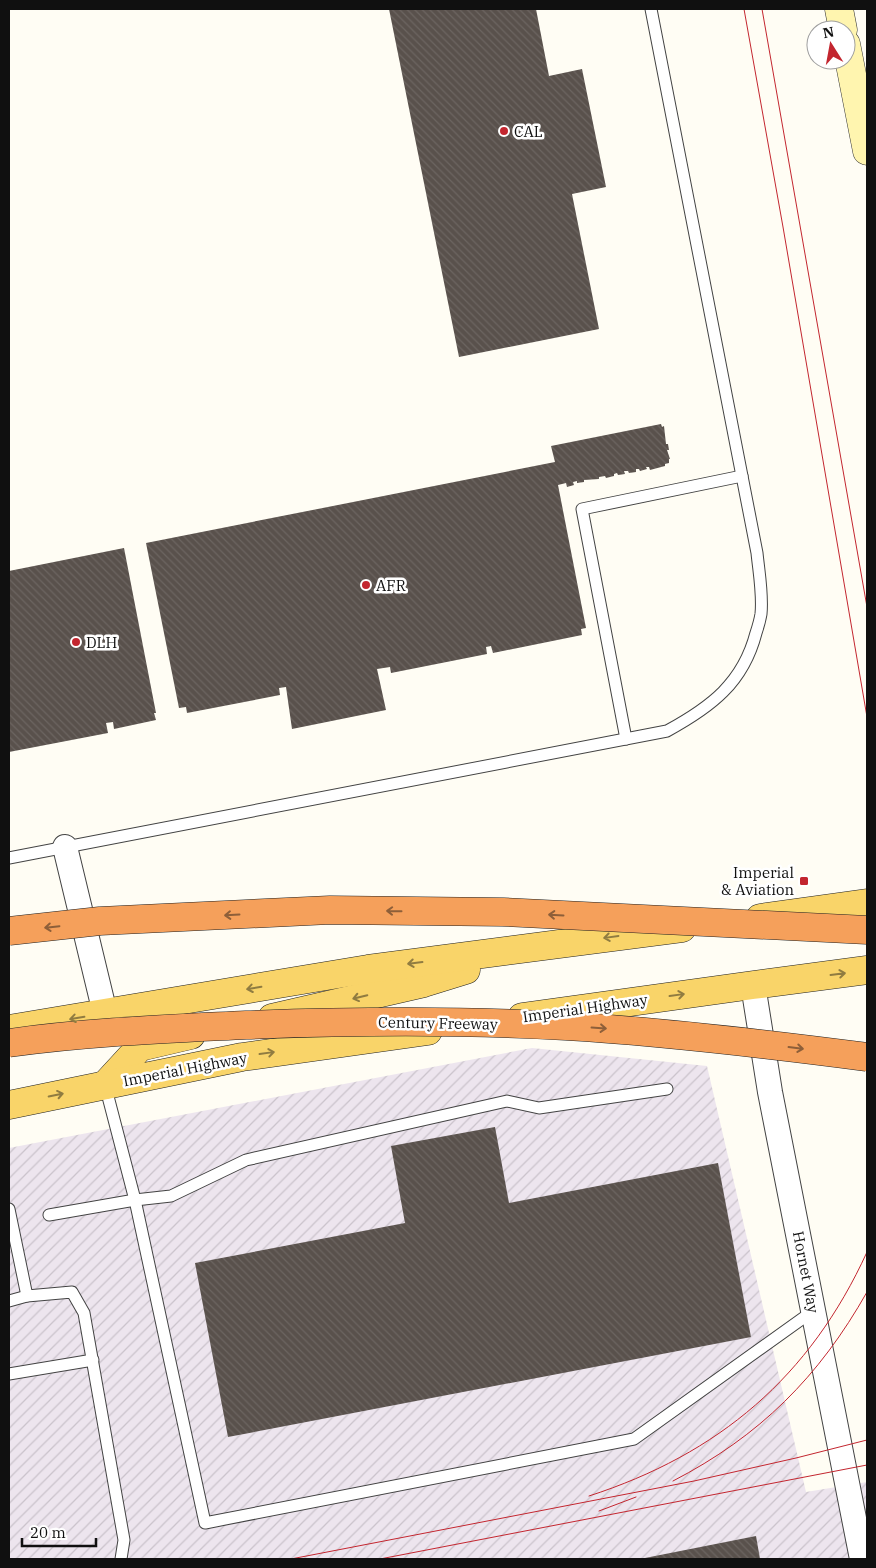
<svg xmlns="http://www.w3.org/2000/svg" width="876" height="1568" font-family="'IBM Plex Serif',serif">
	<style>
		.industrial { fill: url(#industrial-furrows) }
		.building { fill: url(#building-back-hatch) }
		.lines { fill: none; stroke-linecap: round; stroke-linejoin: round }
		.service-casing { stroke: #434343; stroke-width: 13 }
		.minor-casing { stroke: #434343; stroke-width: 26 }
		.secondary-casing { stroke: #323232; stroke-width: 29 }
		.primary-casing { stroke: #212121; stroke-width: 29 }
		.service { stroke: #fff; stroke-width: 11 }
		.minor { stroke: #fff; stroke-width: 24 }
		.secondary { stroke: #fff5af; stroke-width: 28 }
		.primary { stroke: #f9d469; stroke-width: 28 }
		.tram { stroke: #c3262f; stroke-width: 1 }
		.motorway-bridge-casing { stroke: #212121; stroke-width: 29; stroke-linecap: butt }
		.motorway-bridge { stroke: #f5a05b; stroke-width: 28 }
		.oneway { stroke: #8e5f39 }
		.oneway2 { stroke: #907c41 }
		.poi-dot { fill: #c3262f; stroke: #fff; stroke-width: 2 }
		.labels { text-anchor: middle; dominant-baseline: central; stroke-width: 5; stroke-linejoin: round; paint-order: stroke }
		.poi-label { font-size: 15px; fill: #101010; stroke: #fff; text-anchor: start }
		.street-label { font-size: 15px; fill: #101010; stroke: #fff }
	</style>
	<defs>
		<pattern id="industrial-furrows" width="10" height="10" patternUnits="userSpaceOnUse" patternTransform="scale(1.25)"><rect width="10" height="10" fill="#ede5ee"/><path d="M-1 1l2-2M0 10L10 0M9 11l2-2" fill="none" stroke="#cac3cb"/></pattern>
		<pattern id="building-back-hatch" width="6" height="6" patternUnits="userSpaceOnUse" patternTransform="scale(1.25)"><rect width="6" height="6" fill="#59514c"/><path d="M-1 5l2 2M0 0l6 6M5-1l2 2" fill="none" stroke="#6c6561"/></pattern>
	</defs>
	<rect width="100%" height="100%" fill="#fffdf4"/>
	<path class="industrial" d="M532,1048L707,1066L806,1492L867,1482V1559H9V1148Z"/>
	<g class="building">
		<path d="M389,9H536L549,76L582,69L606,187L572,194L599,329L459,357Z"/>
		<path d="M661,424L662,427L664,426L666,444H668L669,450H667L670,459H669V463L665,464V466L650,470L649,467H646L647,469L640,471L639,469H636V472L629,473L628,471H624L625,474L618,475L617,473L614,474V476L606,478L605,476L599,477V479L584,480V482L577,483V481L573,482L574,485L567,487L566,483L558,485L586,628L581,629L582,635L493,653L491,646L486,647L487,654L391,673L390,667L377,669L386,710L292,729L286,687L279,688L280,695L187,713L186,707L179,708L146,543L555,462L551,446Z"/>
		<path d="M124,548L156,713H154L156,720L114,729L113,722L106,723L108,733L9,752V571Z"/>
		<path d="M495,1127L509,1203L718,1163L751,1337L228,1437L195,1263L405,1223L391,1146Z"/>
		<path d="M756,1536L760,1559H645V1558Z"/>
	</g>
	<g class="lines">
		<defs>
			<g id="service">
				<path d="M626,739L582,509L742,476"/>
				<path d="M9,858L667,731C711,707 743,683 756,633C758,627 760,620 761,614C763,594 759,573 757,553L651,9"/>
				<path d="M105,1085L135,1200L205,1523L634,1439L813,1311"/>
				<path d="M9,1209L27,1296L72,1292L84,1313L124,1540L121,1559"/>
				<path d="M49,1215L135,1200L171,1196L246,1160L507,1101L539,1108L667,1089"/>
				<path d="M9,1301L27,1296"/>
				<path d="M9,1374L93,1360"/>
			</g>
			<g id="minor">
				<path d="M65,847L105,1013"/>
				<path d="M753,985L770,1092L862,1559"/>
			</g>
			<g id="secondary">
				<path d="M839,9L843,30"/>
				<path d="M846,44L867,151"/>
			</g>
			<g id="primary">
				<path d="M760,918L867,903"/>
				<path d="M522,1017L753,985L867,970"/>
				<path d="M272,1018L424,983L466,970"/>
				<path d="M9,1029L368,969L682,928"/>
				<path d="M105,1085L140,1047L191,1035"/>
				<path d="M9,1105L242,1057L428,1031"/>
			</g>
		</defs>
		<use href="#service" class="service-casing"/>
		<use href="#minor" class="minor-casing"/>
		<use href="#secondary" class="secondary-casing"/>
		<use href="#primary" class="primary-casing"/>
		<use href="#service" class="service"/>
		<use href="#minor" class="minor"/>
		<use href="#secondary" class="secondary"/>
		<use href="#primary" class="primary"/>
		<g class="tram">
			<path d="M744,9L783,227L867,717"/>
			<path d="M762,9L867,607"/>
			<path d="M673,1481C760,1436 819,1377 867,1292"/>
			<path d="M589,1496C719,1454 810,1377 867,1252"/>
			<path d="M599,1511L636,1497"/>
			<path d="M291,1559L694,1481L796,1458L867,1440"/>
			<path d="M380,1559L867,1465"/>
		</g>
		<defs>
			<g id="motorway-bridge">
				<path d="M9,931L100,921L330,910L503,912L867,930"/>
				<path d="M9,1043C87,1032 167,1029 246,1025C353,1021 460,1020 566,1026C667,1032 767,1044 867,1057"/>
			</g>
		</defs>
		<use href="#motorway-bridge" class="motorway-bridge-casing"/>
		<use href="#motorway-bridge" class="motorway-bridge"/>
	</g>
	<defs><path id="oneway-shaft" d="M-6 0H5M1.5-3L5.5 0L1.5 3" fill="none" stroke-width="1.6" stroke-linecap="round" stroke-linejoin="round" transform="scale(1.25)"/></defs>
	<g class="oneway">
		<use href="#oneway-shaft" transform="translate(394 911) rotate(-179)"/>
		<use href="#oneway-shaft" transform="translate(232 915) rotate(177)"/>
		<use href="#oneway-shaft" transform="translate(556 915) rotate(-177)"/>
		<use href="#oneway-shaft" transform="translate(52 927) rotate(174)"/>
		<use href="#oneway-shaft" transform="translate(599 1028) rotate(4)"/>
		<use href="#oneway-shaft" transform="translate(796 1048) rotate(7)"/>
	</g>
	<g class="oneway2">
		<use href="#oneway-shaft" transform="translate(611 937) rotate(172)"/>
		<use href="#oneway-shaft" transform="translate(415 963) rotate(173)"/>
		<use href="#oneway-shaft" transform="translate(838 974) rotate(-7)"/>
		<use href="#oneway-shaft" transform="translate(254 988) rotate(171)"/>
		<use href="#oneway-shaft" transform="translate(677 995) rotate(-8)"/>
		<use href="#oneway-shaft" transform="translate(360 997) rotate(167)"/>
		<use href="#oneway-shaft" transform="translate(77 1018) rotate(171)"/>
		<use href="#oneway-shaft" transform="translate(267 1053) rotate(-8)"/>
		<use href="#oneway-shaft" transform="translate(56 1095) rotate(-12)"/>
	</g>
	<g class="poi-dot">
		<circle cx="504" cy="131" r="5"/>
		<circle cx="366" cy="585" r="5"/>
		<circle cx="76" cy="642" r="5"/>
		<rect x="799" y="876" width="10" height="10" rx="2.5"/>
	</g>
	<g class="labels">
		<g class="poi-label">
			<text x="514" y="131">CAL</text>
			<text x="376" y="585">AFR</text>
			<text x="86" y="642">DLH</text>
			<text x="794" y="872" text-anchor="end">Imperial<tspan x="794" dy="17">&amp; Aviation</tspan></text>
		</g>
		<g class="street-label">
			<text transform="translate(585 1008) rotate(-8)">Imperial Highway</text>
			<text transform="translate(438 1023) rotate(1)">Century Freeway</text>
			<text transform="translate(185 1069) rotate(-11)">Imperial Highway</text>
			<text transform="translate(806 1272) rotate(79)">Hornet Way</text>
		</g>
	</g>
	<rect width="876" height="1568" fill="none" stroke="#101010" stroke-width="20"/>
	<g transform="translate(831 45) rotate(349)"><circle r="24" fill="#ffffff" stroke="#9f9f9f"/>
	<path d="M0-4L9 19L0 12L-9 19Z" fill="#c3262f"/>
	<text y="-8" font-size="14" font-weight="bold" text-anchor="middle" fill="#101010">N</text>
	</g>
	<path d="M22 1538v8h74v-8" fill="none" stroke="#101010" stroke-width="2.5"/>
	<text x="30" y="1538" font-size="15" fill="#101010" stroke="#ffffff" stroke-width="4" paint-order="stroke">20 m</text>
</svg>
